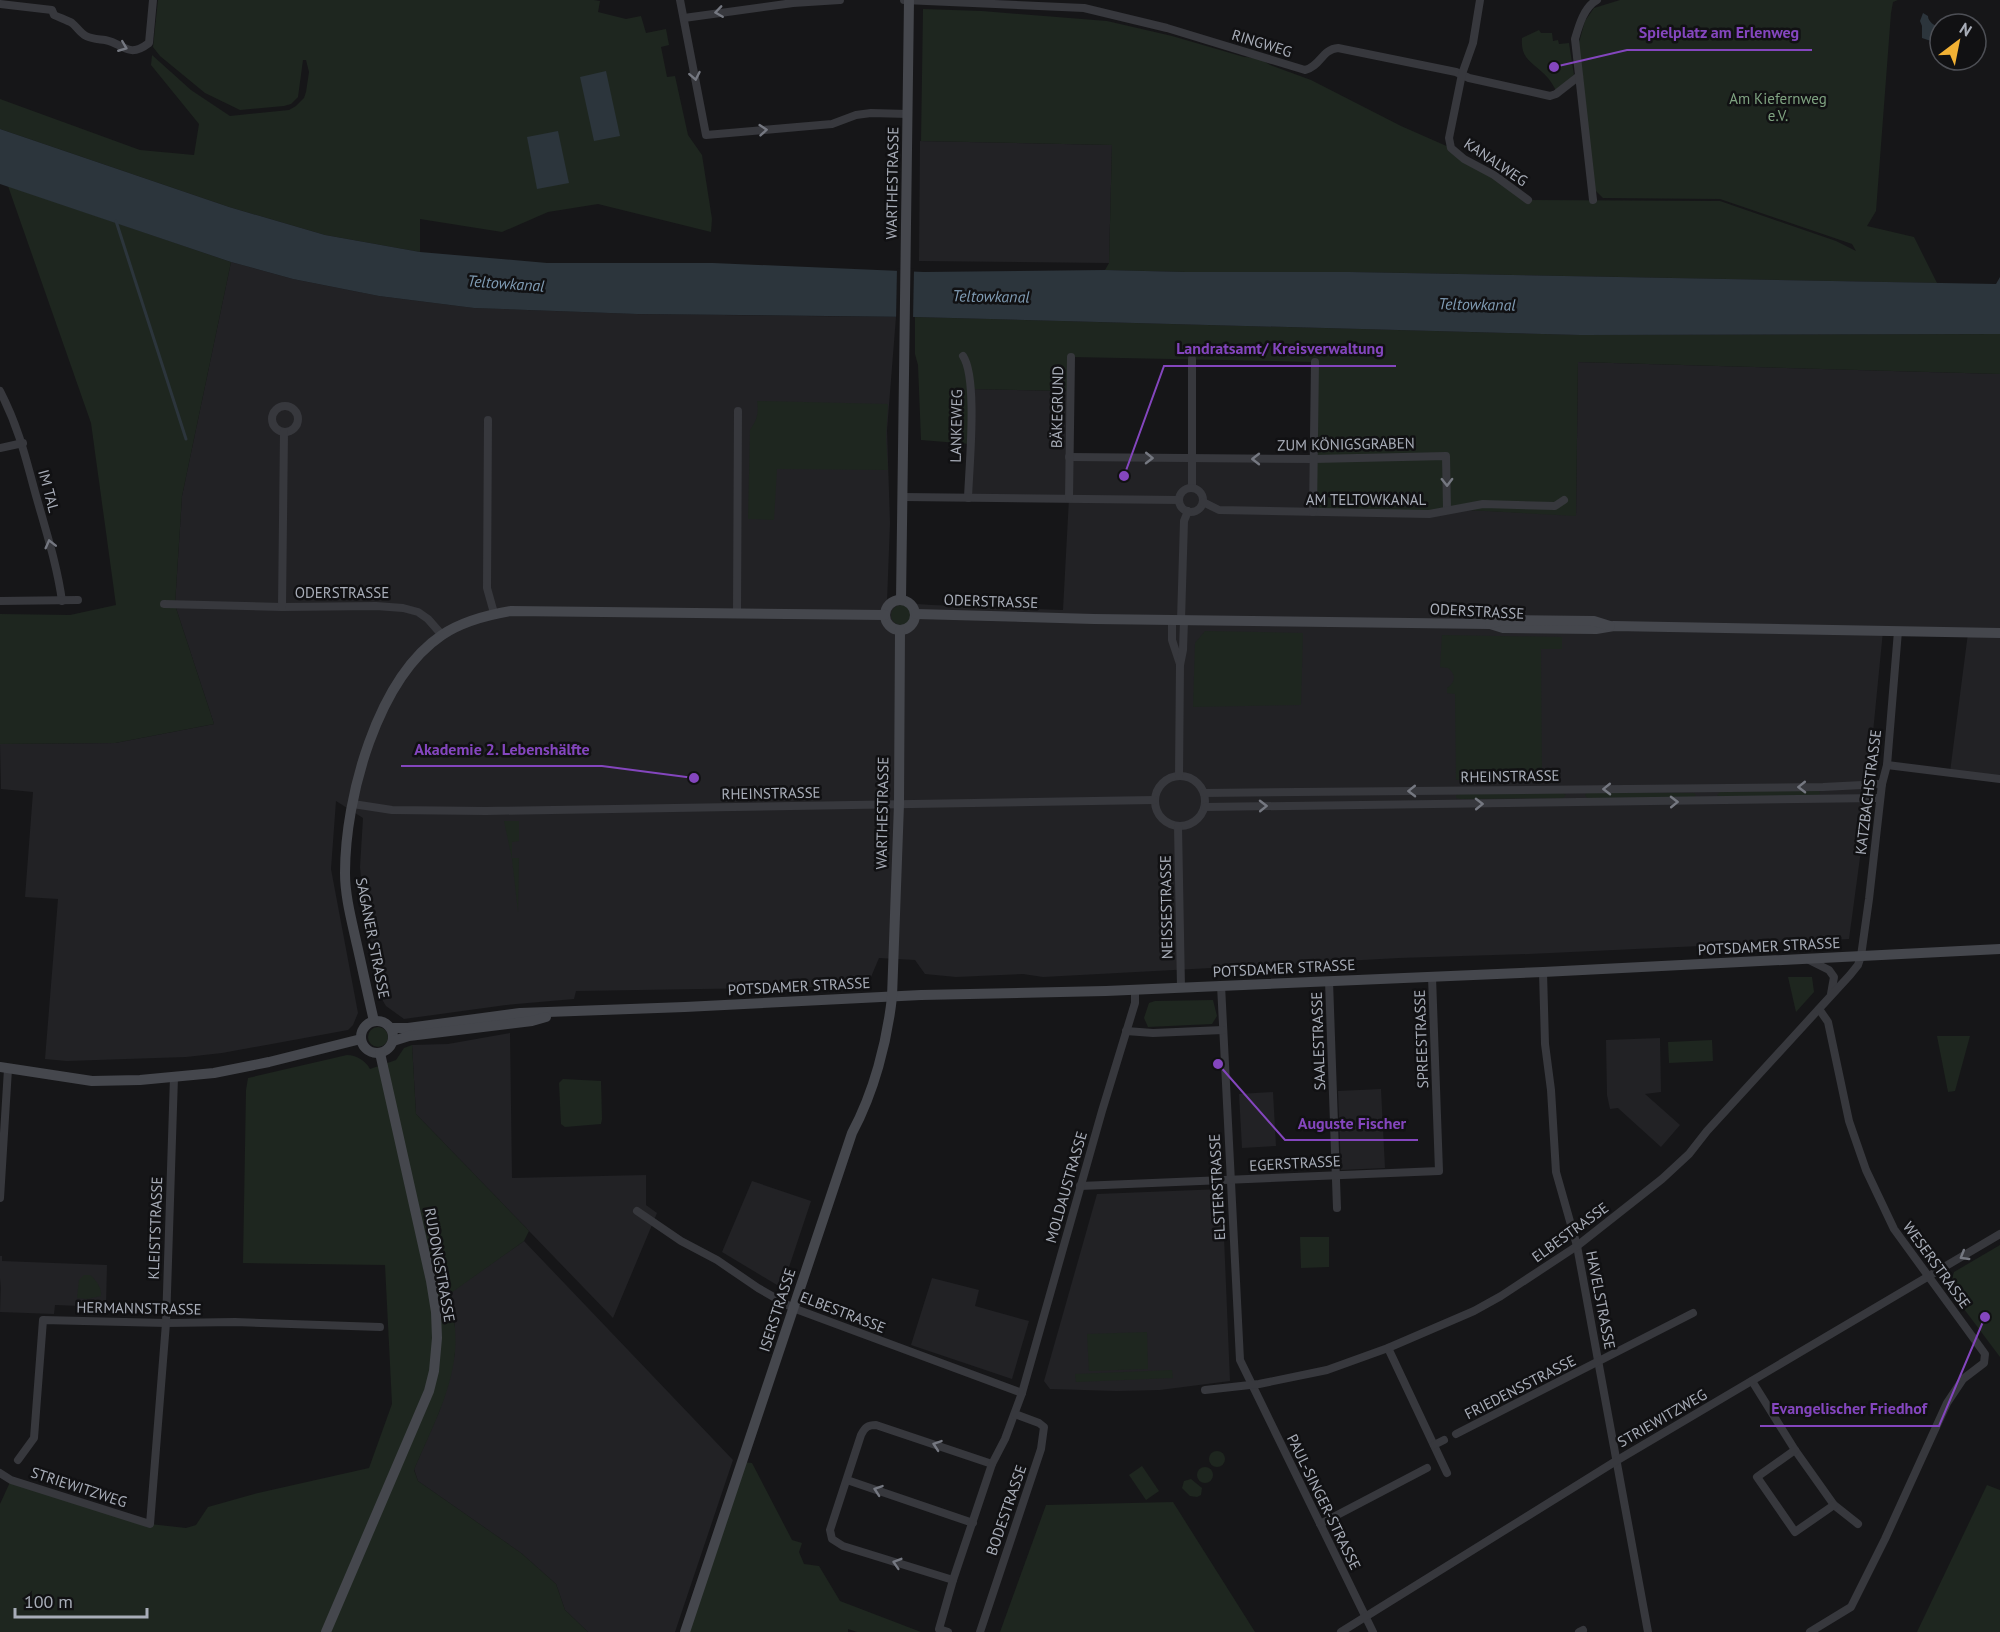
<svg xmlns="http://www.w3.org/2000/svg" width="2000" height="1632" font-family="'PT Sans',sans-serif">
	<style>
		.built { fill: #222225 }
		.green { fill: #1e261f }
		.water { fill: #2c353c }
		.pier { fill: #161618 }
		.lines { fill: none; stroke-linecap: round; stroke-linejoin: round }
		.stream { stroke: #2c353c; stroke-width: 3 }
		.street { stroke: #37383d; stroke-width: 8 }
		.secondary { stroke: #45474d; stroke-width: 10 }
		.oneway { stroke: #757881 }
		.labels { text-anchor: middle; dominant-baseline: central; stroke-width: 5; stroke-linejoin: round; paint-order: stroke }
		.street-label { font-size: 15px; fill: #a8adb8; stroke: #111113 }
		.park-label { font-size: 15px; fill: #7fa381; stroke: #111113 }
		.water-label { font-size: 16px; font-style: italic; fill: #7f9bb3; stroke: #111113 }
		.leader { fill: none; stroke: #8446be; stroke-width: 2 }
		.callout-dot { fill: #8446be; stroke: #111113; stroke-width: 2 }
		.callout-label { font-size: 16px; text-anchor: middle; font-weight: bold; fill: #8446be; stroke: #111113; stroke-width: 5; stroke-linejoin: round; paint-order: stroke }
	</style>
	<rect width="100%" height="100%" fill="#161618"/>
	<g class="built">
		<path d="M920,141L1112,145L1109,263L919,261Z"/>
		<path d="M231,262L293,279L379,296L474,308L637,314L896,317L887,430L890,523L887,602L932,605L1063,610L1069,498H968L971,389L1070,391L1069,456L1314,459L1448,509L1576,515L1578,362L2000,374V779L1950,772L1968,633L1883,631L1869,773V791L1849,939L1529,954L1399,958L1043,977L1023,974L956,977L925,974L915,960L879,958L871,977L833,981L817,987L576,991L574,999L506,1005L404,1019L386,1006L383,1001L364,910L360,867L363,818L336,801L331,869L358,1013L353,1025L348,1030L222,1053L186,1057L67,1061L45,1059L58,899L25,897L33,792L1,789L0,744L115,743L214,724L175,605L182,496Z"/>
		<path d="M510,1033L512,1178L646,1175V1205L657,1213L613,1318L416,1114L412,1045L448,1044Z"/>
		<path d="M1660,1038L1661,1092L1645,1094L1680,1125L1661,1147L1618,1108L1610,1109L1607,1095L1606,1040Z"/>
		<path d="M1381,1089L1385,1168L1341,1170L1338,1091Z"/>
		<path d="M1273,1092L1276,1146L1242,1148L1239,1094Z"/>
		<path d="M752,1181L811,1201L782,1288L722,1252Z"/>
		<path d="M1222,1189L1230,1381L1160,1390L1117,1391L1050,1389L1044,1381L1097,1194Z"/>
		<path d="M524,1241L733,1460L675,1632H588L565,1610L556,1584L521,1553L418,1481L414,1469L439,1412L448,1384L455,1353V1327L451,1292Z"/>
		<path d="M0,1256H2V1261L107,1265L106,1307L55,1305L54,1314L0,1312L1,1278L0,1288Z"/>
		<path d="M932,1278L979,1290L975,1306L1029,1321L1012,1379L911,1345Z"/>
	</g>
	<g class="green">
		<path d="M158,0H594L600,1L598,12L626,19L641,16L646,33L666,29L669,45L661,47L667,77L675,76L688,135L702,155L712,219L711,232L598,204L548,212L502,232L420,219V252L325,235L229,207L0,129V99L140,150L194,155L199,124L151,65L152,55L191,90L230,116L289,110L296,106L304,98L306,92L309,72L306,60H303L298,97L291,104L284,106L240,110L205,93L160,56L153,47Z"/>
		<path d="M1620,0H1898L1893,2L1891,13L1876,211L1867,226L1914,237L1937,283L1350,272H1185L1105,270L1109,263L1112,145L921,141L923,9L982,11L1107,21L1172,36L1244,57L1259,58L1270,65L1311,80L1401,126L1451,148L1528,200L1720,201L1836,241L1856,251L1852,244L1720,199L1603,198L1595,190L1578,46L1585,21L1594,8Z"/>
		<path d="M1539,30L1541,33H1552L1553,41L1558,40L1559,44L1569,43L1574,75L1556,91C1554,86 1551,82 1548,78C1535,63 1520,61 1522,38Z"/>
		<path d="M8,186L231,262L182,496L175,605L214,724L115,743L0,744V614L70,615L116,605L91,423Z"/>
		<path d="M915,317L1580,335L2000,334V374L1578,362L1576,516L1448,509L1429,514L1313,512L1315,362L1071,357L1070,391L971,389L970,444L921,440L918,365L915,354Z"/>
		<path d="M757,401L888,404L886,437L888,470L777,469L774,520L748,519L750,430C757,420 759,413 757,401Z"/>
		<circle cx="901" cy="615" r="10"/>
		<path d="M1205,631L1303,633L1301,705L1193,707L1195,643Z"/>
		<path d="M1442,635L1562,637V649H1541L1542,777L1456,780L1455,694L1447,693V688C1456,682 1456,674 1448,668L1440,667Z"/>
		<path d="M1818,789L1820,793L1819,796L1720,797L1717,795L1720,792Z"/>
		<path d="M1587,792L1694,793L1696,795L1694,797L1587,798L1585,795Z"/>
		<path d="M1563,793L1566,795L1563,798L1461,799L1456,798V795L1461,794Z"/>
		<path d="M504,821H519V841L512,842V858H519L518,912L512,859Z"/>
		<path d="M1788,977H1812L1814,992L1796,1012Z"/>
		<path d="M1213,1000L1217,1016L1212,1024L1148,1027L1144,1018L1149,1003L1155,1001Z"/>
		<circle cx="378" cy="1037" r="10"/>
		<path d="M1937,1036H1970L1955,1091L1948,1092Z"/>
		<path d="M1712,1040L1713,1061L1669,1063L1668,1042Z"/>
		<path d="M412,1045L416,1114L529,1231L524,1241L451,1293C453,1312 457,1332 455,1352C451,1394 430,1432 414,1470L418,1481L521,1553L556,1584L565,1610L588,1632H0V1504L11,1480L150,1524L186,1528L196,1525L208,1507L258,1493L369,1468L392,1404L385,1265L243,1263L246,1090L248,1078L347,1055C356,1055 366,1061 370,1069L396,1060L404,1048Z"/>
		<path d="M563,1079L601,1081L602,1119L601,1124L565,1127L561,1124L559,1083Z"/>
		<path d="M1300,1237H1329V1267L1301,1268Z"/>
		<path d="M2000,1245V1357L1949,1289L1954,1272Z"/>
		<path d="M84,1275H90C96,1280 102,1288 101,1296L87,1299L77,1298L79,1280Z"/>
		<path d="M1147,1332L1148,1369L1089,1371L1087,1334Z"/>
		<path d="M1172,1370L1173,1378L1076,1382L1075,1374Z"/>
		<circle cx="1217" cy="1459" r="8"/>
		<path d="M743,1462L752,1463L792,1540L802,1543L799,1552L804,1564L819,1566L840,1601L921,1632H857L848,1629V1632H685Z"/>
		<path d="M1142,1466L1159,1491L1146,1500L1129,1475Z"/>
		<circle cx="1205" cy="1475" r="8"/>
		<path d="M1191,1479L1202,1488L1201,1495L1197,1497L1190,1496L1182,1488L1184,1481Z"/>
		<path d="M1987,1485L2000,1490V1632H1917Z"/>
		<path d="M1173,1502L1255,1632H1000L1046,1505Z"/>
	</g>
	<g class="water">
		<path d="M1923,13L1928,16C1928,22 1935,26 1940,27V44L1922,38V26L1920,21Z"/>
		<path d="M606,71L620,136L594,141L580,77Z"/>
		<path d="M0,129L229,207L325,235L420,252L547,263H713L924,272L1105,270L1185,272H1350L1996,284L2000,277V334L1580,335L915,317L637,314L474,308L379,296L293,279L231,262L0,184Z"/>
		<path d="M558,131L569,183L537,189L527,137Z"/>
	</g>
	<path class="pier" d="M897,268L914,269L913,320H896Z"/>
	<g class="lines">
		<path class="stream" d="M116,221L186,439"/>
		<g class="street">
			<path d="M680,0L706,135L832,124L856,115L871,113L908,114"/>
			<path d="M904,0L1084,8L1167,28L1305,70C1320,67 1322,49 1338,48L1456,72L1469,78L1550,96L1556,94L1579,76"/>
			<path d="M1480,0L1473,43L1462,74L1449,138L1451,148L1464,159L1494,175L1528,200"/>
			<path d="M0,4L52,10L54,15C60,18 67,20 72,23C77,27 80,33 86,36C92,39 98,39 105,40C125,44 128,59 149,43L153,0"/>
			<path d="M684,18L793,3L840,0"/>
			<path d="M1593,200L1575,39C1579,25 1584,7 1597,0"/>
			<path d="M963,356C978,378 969,468 968,498"/>
			<path d="M0,391C18,426 25,455 35,492C45,528 57,564 62,601"/>
			<circle cx="285" cy="419" r="13"/>
			<path d="M488,420L487,588L494,613"/>
			<path d="M0,448L23,443"/>
			<path d="M1069,457L1314,459L1446,456L1447,509"/>
			<path d="M1192,488V359"/>
			<circle cx="1191" cy="500" r="12"/>
			<path d="M903,497L1179,500"/>
			<path d="M1069,498L1071,357"/>
			<path d="M1203,502L1219,510L1429,514L1483,504L1555,506L1564,500"/>
			<path d="M1313,512L1315,362"/>
			<path d="M0,601L78,600"/>
			<path d="M164,604L282,607L376,606L403,608L418,612L428,619L442,635"/>
			<path d="M282,607L284,432"/>
			<path d="M737,613L738,411"/>
			<path d="M1172,620V640L1180,664"/>
			<path d="M1181,620L1184,521L1188,511"/>
			<path d="M1887,765L2000,779"/>
			<circle cx="1180" cy="801" r="25"/>
			<path d="M1179,776L1180,665L1183,650L1184,620"/>
			<path d="M1204,793L1823,787L1882,784"/>
			<path d="M353,804L392,810L486,811L1154,800"/>
			<path d="M1205,807L1880,798"/>
			<path d="M1178,826L1181,988"/>
			<path d="M1809,960L1829,970L1834,977L1831,994"/>
			<path d="M1543,972L1545,1044L1551,1090L1556,1172L1577,1246L1648,1632"/>
			<path d="M1329,981L1337,1208"/>
			<path d="M1221,985L1240,1360L1373,1632"/>
			<path d="M1126,1031L1153,1033L1223,1030"/>
			<path d="M1080,1186L1439,1171L1432,977"/>
			<path d="M0,1198L8,1069"/>
			<path d="M637,1211L681,1241L717,1260L758,1288L793,1308L1022,1393"/>
			<path d="M1388,1348L1447,1473"/>
			<path d="M1752,1381L1795,1450L1834,1505L1858,1524"/>
			<path d="M1205,1390L1259,1384L1327,1370L1388,1348L1474,1311L1501,1296L1577,1246L1662,1179L1689,1154L1707,1131L1850,975L1858,965L1861,956L1869,899L1882,784L1887,765L1898,631"/>
			<path d="M1456,1434L1693,1313"/>
			<path d="M1434,1445L1444,1440"/>
			<path d="M1795,1450L1757,1477L1795,1532L1834,1505"/>
			<path d="M18,1460L34,1438L43,1320L166,1323L235,1322L380,1327"/>
			<path d="M0,1473L11,1480L150,1524L166,1323L174,1077"/>
			<path d="M847,1480L973,1523"/>
			<path d="M1320,1524L1427,1468"/>
			<path d="M953,1580L843,1546L832,1539L830,1530L861,1435C865,1427 868,1425 876,1425L992,1464"/>
			<path d="M948,1632L939,1629L953,1580L992,1464L1005,1439L1022,1393L1102,1111L1135,1003V990"/>
			<path d="M980,1632L1041,1449L1044,1427L1039,1423L1015,1414"/>
			<path d="M1341,1632L1616,1461L2000,1234"/>
			<path d="M1579,1632L1583,1630"/>
			<path d="M1810,1632L1851,1607L1885,1539L1947,1403L1963,1379L1984,1363L1985,1354L1894,1229L1866,1170L1849,1121L1828,1022L1819,1009"/>
		</g>
		<g class="secondary">
			<circle cx="900" cy="615" r="15"/>
			<path d="M901,600L909,0"/>
			<path d="M916,614L1094,619L1490,624L1503,628L1596,629L1614,626L2000,633"/>
			<path d="M1490,624L1503,620L1594,621L1610,626"/>
			<circle cx="377" cy="1037" r="16"/>
			<path d="M374,1021C368,996 363,971 357,945C352,922 345,897 345,873C345,798 377,679 442,635C463,621 487,615 511,611L885,615"/>
			<path d="M391,1028H408L520,1013L685,1007L921,995L1106,991L1543,972L2000,949"/>
			<path d="M393,1041L409,1036L532,1021L546,1017"/>
			<path d="M0,1067L92,1081L140,1080L214,1073L269,1062L361,1039"/>
			<path d="M326,1632L429,1391L434,1371L437,1338L436,1312L431,1281L380,1053"/>
			<path d="M685,1632L852,1133C874,1092 887,1042 892,997L899,804L900,630"/>
		</g>
	</g>
	<defs><path id="oneway-chevron" d="M-2-3.5L2.5 0L-2 3.5" fill="none" stroke-width="1.6" stroke-linecap="round" stroke-linejoin="round" transform="scale(1.5)"/></defs>
	<g class="oneway">
		<use href="#oneway-chevron" transform="translate(719 12) rotate(172)"/>
		<use href="#oneway-chevron" transform="translate(123 47) rotate(22)"/>
		<use href="#oneway-chevron" transform="translate(695 76) rotate(79)"/>
		<use href="#oneway-chevron" transform="translate(763 130) rotate(-5)"/>
		<use href="#oneway-chevron" transform="translate(1149 458) rotate(1)"/>
		<use href="#oneway-chevron" transform="translate(1256 459) rotate(-180)"/>
		<use href="#oneway-chevron" transform="translate(1447 482) rotate(89)"/>
		<use href="#oneway-chevron" transform="translate(50 544) rotate(-104)"/>
		<use href="#oneway-chevron" transform="translate(1802 787) rotate(179)"/>
		<use href="#oneway-chevron" transform="translate(1607 789) rotate(179)"/>
		<use href="#oneway-chevron" transform="translate(1412 791) rotate(179)"/>
		<use href="#oneway-chevron" transform="translate(1674 802) rotate(-1)"/>
		<use href="#oneway-chevron" transform="translate(1479 804) rotate(-1)"/>
		<use href="#oneway-chevron" transform="translate(1263 806) rotate(-1)"/>
		<use href="#oneway-chevron" transform="translate(1964 1256) rotate(149)"/>
		<use href="#oneway-chevron" transform="translate(937 1445) rotate(-161)"/>
		<use href="#oneway-chevron" transform="translate(878 1490) rotate(-161)"/>
		<use href="#oneway-chevron" transform="translate(897 1563) rotate(-163)"/>
	</g>
	<g class="labels">
		<g class="street-label">
			<text transform="translate(1262 43) rotate(17)">RINGWEG</text>
			<text transform="translate(1496 162) rotate(34)">KANALWEG</text>
			<text transform="translate(892 183) rotate(-89)">WARTHESTRASSE</text>
			<text transform="translate(1057 407) rotate(-89)">BÄKEGRUND</text>
			<text transform="translate(956 426) rotate(-89)">LANKEWEG</text>
			<text transform="translate(1346 444) rotate(-1)">ZUM KÖNIGSGRABEN</text>
			<text transform="translate(49 491) rotate(75)">IM TAL</text>
			<text x="1366" y="499">AM TELTOWKANAL</text>
			<text x="342" y="592">ODERSTRASSE</text>
			<text transform="translate(991 601) rotate(2)">ODERSTRASSE</text>
			<text transform="translate(1477 611) rotate(3)">ODERSTRASSE</text>
			<text transform="translate(1510 776) rotate(-1)">RHEINSTRASSE</text>
			<text transform="translate(1868 792) rotate(-83)">KATZBACHSTRASSE</text>
			<text transform="translate(771 793) rotate(-1)">RHEINSTRASSE</text>
			<text transform="translate(882 813) rotate(-89)">WARTHESTRASSE</text>
			<text transform="translate(1166 907) rotate(-91)">NEISSESTRASSE</text>
			<text transform="translate(373 938) rotate(79)">SAGANER STRASSE</text>
			<text transform="translate(1769 946) rotate(-3)">POTSDAMER STRASSE</text>
			<text transform="translate(1284 968) rotate(-3)">POTSDAMER STRASSE</text>
			<text transform="translate(799 986) rotate(-3)">POTSDAMER STRASSE</text>
			<text transform="translate(1421 1039) rotate(-92)">SPREESTRASSE</text>
			<text transform="translate(1318 1041) rotate(-92)">SAALESTRASSE</text>
			<text transform="translate(1295 1163) rotate(-3)">EGERSTRASSE</text>
			<text transform="translate(1066 1187) rotate(-74)">MOLDAUSTRASSE</text>
			<text transform="translate(1217 1187) rotate(-93)">ELSTERSTRASSE</text>
			<text transform="translate(155 1228) rotate(-88)">KLEISTSTRASSE</text>
			<text transform="translate(1570 1232) rotate(-36)">ELBESTRASSE</text>
			<text transform="translate(440 1265) rotate(80)">RUDONGSTRASSE</text>
			<text transform="translate(1937 1265) rotate(54)">WESERSTRASSE</text>
			<text transform="translate(1601 1300) rotate(79)">HAVELSTRASSE</text>
			<text transform="translate(139 1308) rotate(1)">HERMANNSTRASSE</text>
			<text transform="translate(777 1310) rotate(-72)">ISERSTRASSE</text>
			<text transform="translate(843 1312) rotate(21)">ELBESTRASSE</text>
			<text transform="translate(1520 1387) rotate(-27)">FRIEDENSSTRASSE</text>
			<text transform="translate(1662 1418) rotate(-30)">STRIEWITZWEG</text>
			<text transform="translate(79 1487) rotate(18)">STRIEWITZWEG</text>
			<text transform="translate(1324 1502) rotate(64)">PAUL-SINGER-STRASSE</text>
			<text transform="translate(1006 1510) rotate(-71)">BODESTRASSE</text>
		</g>
		<g class="park-label">
			<text x="1778" y="98">Am Kiefernweg<tspan x="1778" dy="17">e.V.</tspan></text>
		</g>
		<g class="water-label">
			<text transform="translate(506 283) rotate(4)">Teltowkanal</text>
			<text transform="translate(991 296) rotate(1)">Teltowkanal</text>
			<text transform="translate(1477 304) rotate(1)">Teltowkanal</text>
		</g>
	</g>
	<path class="leader" d="M1554 67L1627 50H1812M1124 476L1164 366H1396M694 778L602 766H401M1218 1064L1285 1140H1418M1985 1317L1939 1426H1760"/>
	<g class="callout-dot">
		<circle cx="1554" cy="67" r="6"/>
		<circle cx="1124" cy="476" r="6"/>
		<circle cx="694" cy="778" r="6"/>
		<circle cx="1218" cy="1064" r="6"/>
		<circle cx="1985" cy="1317" r="6"/>
	</g>
	<g class="callout-label">
		<text x="1719" y="38">Spielplatz am Erlenweg</text>
		<text x="1280" y="354">Landratsamt/ Kreisverwaltung</text>
		<text x="502" y="755">Akademie 2. Lebenshälfte</text>
		<text x="1352" y="1129">Auguste Fischer</text>
		<text x="1849" y="1414">Evangelischer Friedhof</text>
	</g>
	<g transform="translate(1958 42) rotate(32)"><circle r="28" fill="#111113" stroke="#4d4f55" stroke-width="1.5"/>
	<path d="M0-4.5L10 22L0 15L-10 22Z" fill="#f2b134"/>
	<text y="-9" font-size="16" font-weight="bold" text-anchor="middle" fill="#a8adb8">N</text>
	</g>
	<path d="M15 1608v9h132v-9" fill="none" stroke="#a8adb8" stroke-width="3"/>
	<text x="24" y="1608" font-size="18" fill="#a8adb8" stroke="#111113" stroke-width="4.5" paint-order="stroke">100 m</text>
</svg>
